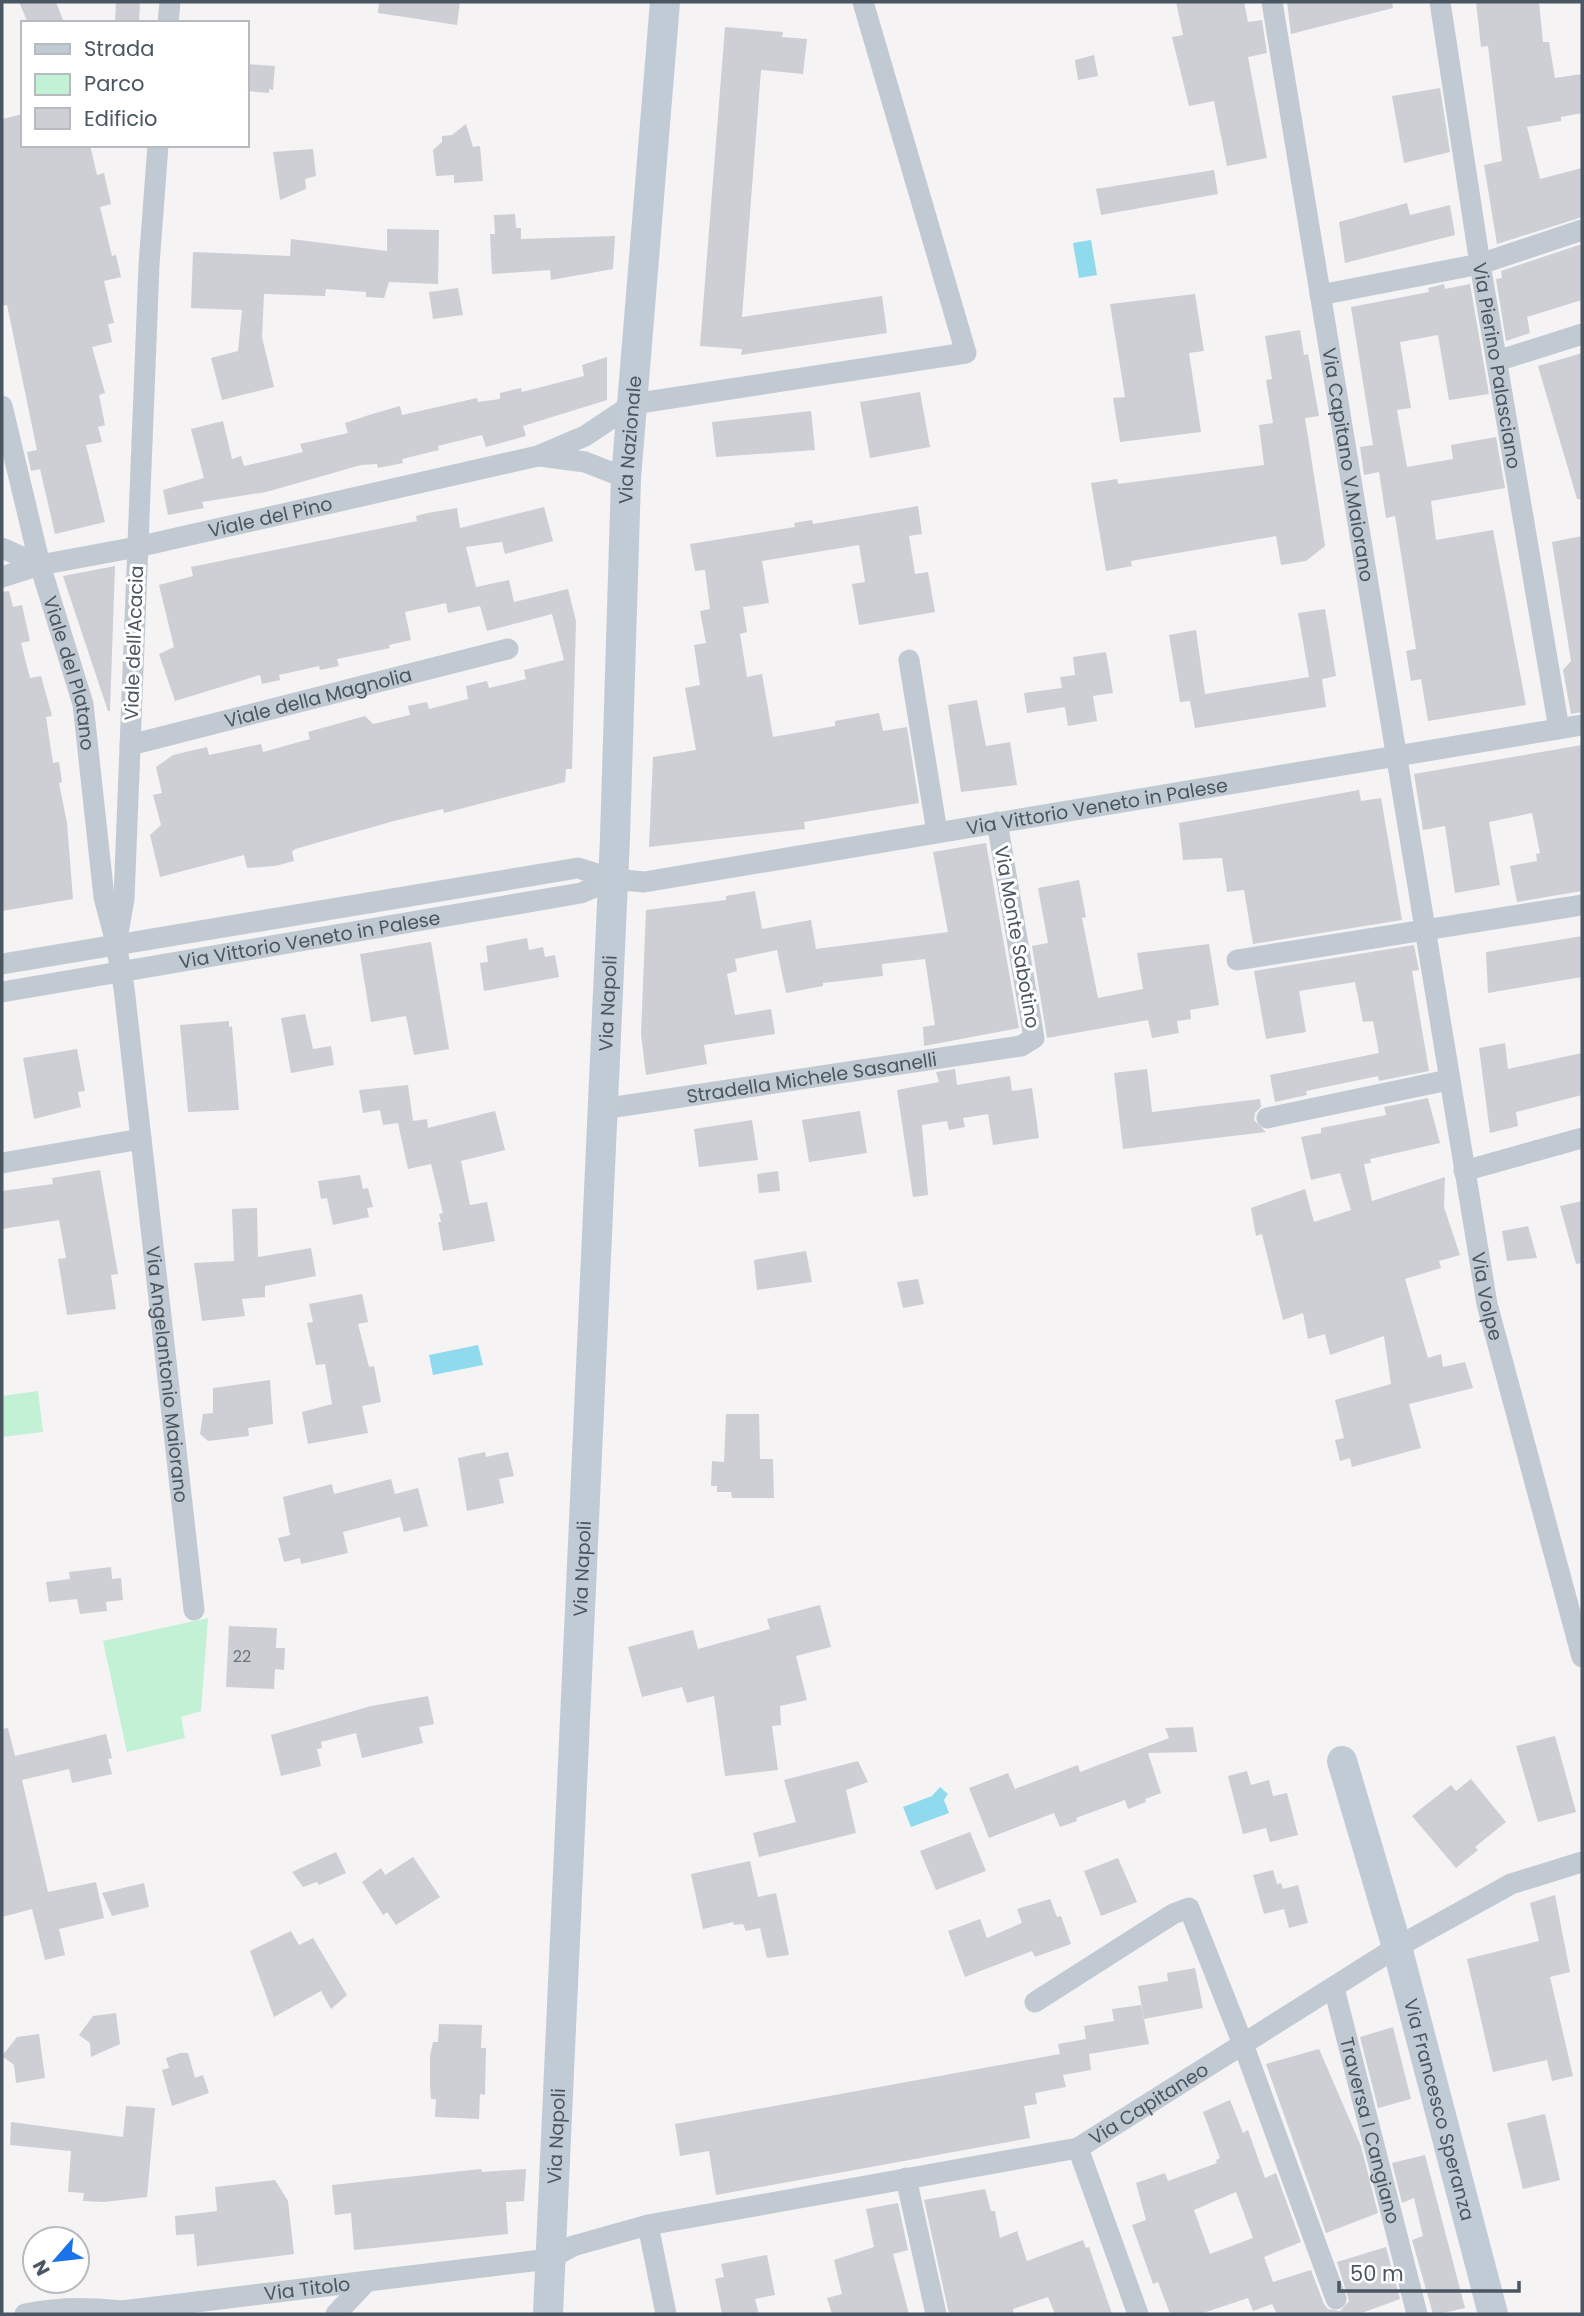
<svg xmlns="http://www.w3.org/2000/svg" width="1584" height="2316" font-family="Poppins,sans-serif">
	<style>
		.green { fill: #c3f1d5 }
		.water { fill: #90daee }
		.building { fill: #cdcfd5; fill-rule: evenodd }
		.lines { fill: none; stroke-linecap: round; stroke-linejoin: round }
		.street { stroke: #c1cad2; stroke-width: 21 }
		.secondary { stroke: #c1cbd6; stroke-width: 30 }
		.labels { text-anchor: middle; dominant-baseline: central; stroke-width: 6; stroke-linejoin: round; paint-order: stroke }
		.number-label { font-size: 16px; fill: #6b747e }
		.street-label { font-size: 19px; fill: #4a5661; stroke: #fff }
	</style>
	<rect width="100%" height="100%" fill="#f5f3f3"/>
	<g class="green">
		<path d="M38,1391L43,1432L2,1437V1396Z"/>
		<path d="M208,1618L201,1711L181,1717L185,1738L127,1752L103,1641Z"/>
	</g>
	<g class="water">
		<path d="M1091,240L1097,275L1079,278L1073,243Z"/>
		<path d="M478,1345L483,1365L433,1375L429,1355Z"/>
		<path d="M940,1787L948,1794L944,1800L949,1813L911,1827L903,1807L932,1796Z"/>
	</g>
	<g class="building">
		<path d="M19,2H56L64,23H28Z"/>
		<path d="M116,2H140L139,23H115Z"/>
		<path d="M379,2H460L457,25L378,13Z"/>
		<path d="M1176,2H1244L1248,22L1262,20L1267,53L1248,57L1267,158L1227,166L1214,101L1189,106L1172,37L1183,35Z"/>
		<path d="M1287,2H1392L1393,8L1291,34Z"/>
		<path d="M1476,2H1539L1543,42H1549L1555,78L1582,74V113L1561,117V121L1527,127L1540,179L1582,168V217L1497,244L1484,165L1502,161L1488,46L1481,47Z"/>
		<path d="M725,27L783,32L782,37L807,39L803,74L761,70L742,317L882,296L887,333L741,355L742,349L700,346Z"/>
		<path d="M1094,55L1098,76L1078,80L1075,60Z"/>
		<path d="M247,64L275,66L273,90L269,89V93L247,91Z"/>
		<path d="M1440,88L1450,152L1404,163L1392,96Z"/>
		<path d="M23,114V145H90L97,175L104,173L111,204L100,207L112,256L116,255L121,277L104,281L114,323L108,324L112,342L92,347L105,393L99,395L105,425L98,427L102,442L86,445L105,522L55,534L40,469L31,471L27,452L37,450L7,305L2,306V119Z"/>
		<path d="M466,124L473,147L480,146L483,181L454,183V175L436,176L433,150L442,142V136L452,135Z"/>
		<path d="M313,149L316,176L305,179L306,189L280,200L273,152Z"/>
		<path d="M1214,170L1218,194L1101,215L1096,189Z"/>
		<path d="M1407,203L1410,215L1450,205L1455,235L1345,263L1339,222Z"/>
		<path d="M515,214L516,228H521V239L615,236L613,269L551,280L550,270L492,274L490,234H495L494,215Z"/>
		<path d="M387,229L439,230L438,284L389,282L384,298L366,297V292L326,289L325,296L264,294L262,337L274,387L222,400L211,358L238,351L242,310L191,308L193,252L290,256L291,239L387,251Z"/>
		<path d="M1582,244V300L1527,317L1530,333L1506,341L1496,279L1502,278L1501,271Z"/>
		<path d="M1444,284L1445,289L1470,284L1489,394L1449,400L1438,335L1400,342L1411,408L1397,410L1407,467L1453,459L1451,445L1496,437L1505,488L1431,501L1436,540L1493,530L1526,705L1428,721L1421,679L1411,681L1406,651L1416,649L1395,516L1386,518L1379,472L1364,475L1360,447L1373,445L1351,307L1429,292L1428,288Z"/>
		<path d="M458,288L463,315L433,319L429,292Z"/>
		<path d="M1195,294L1204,351L1189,353L1201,432L1120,442L1113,398L1125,397L1110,304Z"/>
		<path d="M1300,330L1304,355L1308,354L1319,416L1305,418L1325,546L1306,561L1281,565L1276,536L1131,561L1132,566L1106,571L1091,483L1117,479L1118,484L1264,465L1259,425L1273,423L1266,380L1272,379L1265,336Z"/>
		<path d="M1582,353V499H1577L1538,366Z"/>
		<path d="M607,357V400L523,426L526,436L486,447L482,435L438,446L439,450L402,459L403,463L378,468L377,464L361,465L266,492L202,502L204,508L168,515L163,490L204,478L191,429L223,421L232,459L241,456L244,466L303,452L300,444L348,433L345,423L369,415L400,406L402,415L477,398L478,402L500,399V393L521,388L522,392L584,376L582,365Z"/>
		<path d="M920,392L930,447L870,458L860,402Z"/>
		<path d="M811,411L815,450L716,457L712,422Z"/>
		<path d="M918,506L922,534L909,536L915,574L928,572L935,612L859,625L852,584L865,582L859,545L762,561L769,603L743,607L747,632L740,634L747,677L762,674L773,737L835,726V721L879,713L883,731L907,727L919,803L804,822L805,829L649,847L653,757L696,750L685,688L700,685L694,645L706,643L700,611L710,609L705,570L695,571L690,544L795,527L794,523L812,520L813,524Z"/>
		<path d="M544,507L553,541L505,554L502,542L466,547L476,587L509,580L514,602L568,589L576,621L572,769H566L565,782L444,813L443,809L394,821L295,849L292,852L294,861L275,866L247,868L244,855L160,877L150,835L161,825L153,795L162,793L156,767L173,755L207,747L209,755L261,744L263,752L310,739L308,732L365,716L373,724L410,715L408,706L427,702L429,709L468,699L466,686L487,681L489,688L526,679L524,670L564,660L552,614L487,631L480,606L448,613L446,603L405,612L411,640L389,645L390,648L337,659L339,666L320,670L319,666L279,675L280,680L262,684L260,675L175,701L159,654L174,647L159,585L193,576L191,567L417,521L416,516L428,513L457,508L460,528Z"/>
		<path d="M1582,536V712L1571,714L1563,670L1571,661L1552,542Z"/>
		<path d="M115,566L110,711H108L63,576Z"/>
		<path d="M9,591L13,607L22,605L30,641L21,643L30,678L41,676L52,716L46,717L53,763L59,762L62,782L59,783L67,823L73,899L2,911V592Z"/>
		<path d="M1325,609L1336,676L1322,679L1326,707L1195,728L1190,701L1180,702L1169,635L1196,630L1205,694L1309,677L1298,613Z"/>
		<path d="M1106,652L1113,693L1093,696L1097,721L1068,726L1065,707L1027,713L1024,693L1062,688L1060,677L1075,675L1073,657Z"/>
		<path d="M977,700L986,746L1010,742L1017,785L961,792L948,705Z"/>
		<path d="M1582,745V891L1517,902L1510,866L1537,861L1536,854L1540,853L1532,813L1489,822L1500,885L1455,893L1445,826L1423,830L1414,774Z"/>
		<path d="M1359,790L1361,801L1381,798L1402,920L1253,944L1244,890L1227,892L1222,858L1183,860L1179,823Z"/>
		<path d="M986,843L1019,1028L924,1046L923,1027L935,1025L925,959L882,964L883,976L823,983V986L786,993L777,950L735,959L737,971L727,974L735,1015L771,1009L775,1034L704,1045L707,1064L646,1075L641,1034L646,910L726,900V896L755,891L762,929L811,920L816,949L948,932L933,852Z"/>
		<path d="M1079,880L1086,917L1082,918L1098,998L1143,989L1137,953L1209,944L1219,1005L1190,1010L1191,1019L1177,1021L1179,1033L1152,1038L1148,1020L1047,1038L1032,946L1048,943L1038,888Z"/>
		<path d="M1582,936V977L1488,993L1486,952Z"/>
		<path d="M527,938L529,950L543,947L545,957L555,955L559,977L484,991L480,963L488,962L486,946Z"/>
		<path d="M431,942L449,1049L414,1055L406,1016L371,1022L360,954Z"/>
		<path d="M1414,945L1419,970L1412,971L1429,1071L1379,1081L1378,1076L1306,1091L1307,1095L1275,1102L1270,1075L1379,1053L1373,1021L1363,1022L1355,982L1299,991L1306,1032L1266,1039L1254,971Z"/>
		<path d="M305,1014L313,1049L331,1046L334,1065L291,1073L281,1018Z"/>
		<path d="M229,1021V1027L232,1026L239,1110L188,1112L180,1025Z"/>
		<path d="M1505,1043L1508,1069L1582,1053V1095L1516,1112L1518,1126L1490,1133L1479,1048Z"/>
		<path d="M77,1049L85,1091L78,1092L81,1107L34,1119L23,1058Z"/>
		<path d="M955,1069L957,1085L1010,1076L1012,1091L1032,1088L1039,1138L993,1145L988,1114L963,1118L965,1127L949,1130L947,1121L922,1125L928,1195L913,1197L897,1090L939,1082L936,1072Z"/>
		<path d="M1147,1069L1152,1112L1260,1099L1261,1107L1255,1113L1254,1120L1266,1132L1123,1149L1114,1073Z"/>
		<path d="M408,1085L413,1121L427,1119L428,1128L495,1111L505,1150L461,1161L470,1205L487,1202L495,1241L443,1251L438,1222H441L439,1214L443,1213L431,1164L408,1169L398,1123L383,1125L380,1110L363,1113L359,1090Z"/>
		<path d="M1428,1098L1440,1143L1370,1159L1371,1163L1364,1164L1372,1201L1445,1177L1444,1207L1460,1255L1439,1261L1441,1268L1405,1279L1428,1358L1441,1354L1443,1367L1465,1362L1473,1388L1409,1404L1421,1448L1352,1467L1350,1458L1340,1461L1335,1440L1344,1438L1335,1400L1391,1384L1384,1336L1330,1355L1325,1334L1308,1339L1303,1313L1283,1320L1262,1234L1256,1236L1251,1208L1305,1189L1314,1222L1351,1210L1340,1173L1311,1180L1301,1137L1321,1133V1128L1386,1115L1384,1107Z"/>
		<path d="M860,1111L867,1153L809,1162L802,1120Z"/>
		<path d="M752,1120L758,1160L699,1167L694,1129Z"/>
		<path d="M100,1170L118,1274L111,1275L116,1309L67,1315L58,1259L66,1258L59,1220L2,1229V1191L53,1184L52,1178Z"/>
		<path d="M778,1171L780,1191L759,1193L757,1174Z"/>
		<path d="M360,1175L363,1189L368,1188L373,1207L367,1208L369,1217L333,1225L327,1198L321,1199L318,1181Z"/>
		<path d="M1582,1201V1263L1576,1264L1560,1206Z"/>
		<path d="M257,1208L258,1257L311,1248L316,1276L265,1286V1297L242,1299L245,1316L202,1321L194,1263L234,1261L232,1209Z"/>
		<path d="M1528,1226L1537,1258L1507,1261L1502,1231Z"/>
		<path d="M806,1251L812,1282L757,1290L754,1260Z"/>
		<path d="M918,1279L924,1304L903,1308L897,1282Z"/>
		<path d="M362,1294L368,1322L358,1324L369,1367L374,1366L381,1402L362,1406L368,1433L308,1444L302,1412L332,1404L325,1364L316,1365L307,1323L313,1322L309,1304Z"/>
		<path d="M270,1380L273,1424L248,1428L249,1436L208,1441L200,1434L203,1414L213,1413V1388Z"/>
		<path d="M726,1414H759L760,1459H773L774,1498H732L731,1492H717V1486H711L712,1461L724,1462Z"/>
		<path d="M485,1452L486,1457L508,1452L514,1476L499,1479L504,1503L467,1511L458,1458Z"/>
		<path d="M391,1479L395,1494L418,1488L428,1526L404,1532L400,1517L343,1532L348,1553L301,1564L300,1558L284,1562L278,1538L290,1535L283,1497L332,1484L334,1494Z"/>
		<path d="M111,1567L112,1579L121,1578L123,1600L106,1602L107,1611L80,1614L77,1599L49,1602L46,1582L70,1579L69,1572Z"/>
		<path d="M820,1605L831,1647L796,1656L807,1700L780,1706L781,1725L772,1726L778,1770L725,1776L714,1696L687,1703L682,1687L642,1697L628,1647L693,1630L698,1649L770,1629L767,1619Z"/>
		<path d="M229,1626L277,1628L276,1648H285L284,1670L275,1669L274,1689L226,1687Z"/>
		<path d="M428,1696L434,1724L419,1727L423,1743L362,1758L356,1733L321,1742L322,1748L317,1749L321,1766L281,1776L271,1735L371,1706Z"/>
		<path d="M1193,1727L1197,1752L1148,1753L1161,1793L1145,1799L1146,1802L1128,1809L1125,1800L1076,1818L1077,1821L1060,1827L1054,1813L989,1838L969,1788L1008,1773L1015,1789L1078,1765L1080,1772L1169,1738L1165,1728Z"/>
		<path d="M8,1728L15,1756L106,1734L112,1758L108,1759L112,1774L72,1783L69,1769L22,1780L48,1892L96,1882L104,1918L59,1929L65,1955L45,1960L32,1909L2,1917V1729Z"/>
		<path d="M1555,1736L1576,1812L1538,1822L1516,1746Z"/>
		<path d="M858,1761L868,1782L846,1790L856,1833L759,1857L753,1833L796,1822L784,1780Z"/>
		<path d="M1247,1771L1251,1785L1269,1780L1273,1796L1287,1793L1298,1835L1270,1842L1266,1828L1243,1834L1228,1776Z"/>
		<path d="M1471,1779L1506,1822L1475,1847L1478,1850L1456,1868L1412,1816L1451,1785L1456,1791Z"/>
		<path d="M970,1832L986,1871L936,1890L920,1851Z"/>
		<path d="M336,1852L346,1873L319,1885L317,1882L303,1887L292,1872Z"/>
		<path d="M413,1857L440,1897L396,1925L387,1912L383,1915L362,1882L381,1868L385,1875Z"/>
		<path d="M1118,1858L1137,1902L1101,1916L1084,1871Z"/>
		<path d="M750,1861L758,1897L776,1893L789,1955L767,1958L760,1928L746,1931L743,1924L734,1925L733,1922L703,1929L691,1874Z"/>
		<path d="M1273,1870L1277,1884L1281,1883L1283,1889L1298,1885L1308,1923L1289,1928L1284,1909L1264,1914L1253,1875Z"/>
		<path d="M144,1883L149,1907L112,1916L102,1893Z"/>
		<path d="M1555,1895L1570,1972L1550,1977L1573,2076L1552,2081L1547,2060L1493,2072L1467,1959L1539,1941L1530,1903Z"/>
		<path d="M1050,1899L1057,1917L1061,1916L1071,1944L1035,1957L1032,1951L965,1977L948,1931L980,1919L987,1938L1022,1923L1017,1909Z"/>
		<path d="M291,1931L299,1945L313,1938L347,1995L331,2009L321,1991L274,2017L250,1951Z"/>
		<path d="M1195,1968L1203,2008L1144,2019L1138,1986L1168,1981L1167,1973Z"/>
		<path d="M1141,2005L1149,2044L1089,2054L1091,2070L1063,2075L1066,2087L1035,2093L1037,2104L1024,2106L1030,2138L716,2195L709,2151L680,2156L675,2124L1060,2054L1058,2044L1086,2039L1084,2026L1114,2021L1112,2009Z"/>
		<path d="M116,2013L120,2044L91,2057L90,2043L79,2035L93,2016Z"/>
		<path d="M439,2024L482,2025L481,2048H486L485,2095L480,2094L479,2119L435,2117L436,2099H431L430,2085V2056L433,2042H438Z"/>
		<path d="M1393,2027L1411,2099L1378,2108L1360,2037Z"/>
		<path d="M39,2034L45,2078L16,2083L14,2065L2,2056L17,2037Z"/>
		<path d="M1319,2049L1361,2146L1378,2213L1326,2233L1266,2064Z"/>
		<path d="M180,2053H188L195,2078L203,2075L209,2093L172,2106L162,2070L169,2068L166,2058Z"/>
		<path d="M1230,2100L1243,2133L1248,2130L1265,2178L1276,2173L1301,2242L1264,2257L1273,2282L1311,2270L1324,2304L1328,2309L1340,2311L1349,2301L1337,2262L1386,2247L1400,2299L1359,2314H1277L1272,2304L1253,2311L1248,2298L1200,2314H1170L1158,2282L1153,2284L1132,2225L1146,2220L1136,2183L1165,2173L1168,2181L1217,2163L1216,2160L1220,2158L1203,2112ZM1236,2192L1253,2238L1210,2254L1194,2210Z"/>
		<path d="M126,2106L155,2108L147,2197L104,2202L83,2201L84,2193L68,2192L71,2151L10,2145L11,2122L123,2137Z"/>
		<path d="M1545,2114L1560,2180L1523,2189L1507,2123Z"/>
		<path d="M1425,2155L1465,2308L1439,2314H1433L1412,2240L1423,2236L1414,2198L1402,2203L1392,2163Z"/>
		<path d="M481,2169L482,2172L526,2169L524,2201L506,2202L508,2234L354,2250L351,2213L335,2215L332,2185Z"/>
		<path d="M275,2180L288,2201L294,2254L197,2266L194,2234L176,2235L175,2216L217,2211L215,2187Z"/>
		<path d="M985,2189L991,2211H995L1000,2238L1017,2231L1027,2261L1083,2240L1086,2248L1089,2247L1112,2314H1055L1048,2297L1013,2309L1014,2314H949L924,2200Z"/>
		<path d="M898,2203L908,2250L893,2254L909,2314H832L827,2298L842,2294L834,2260L874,2247L866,2209Z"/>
		<path d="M767,2255L775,2295L755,2299L759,2314H722L715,2279L724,2277L721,2264Z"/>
	</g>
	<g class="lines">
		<g class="street">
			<path id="s1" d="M1272,2L1487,1304L1582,1657"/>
			<path id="s2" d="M1440,2L1480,264L1559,729"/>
			<path d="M168,23L170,2"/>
			<path id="s3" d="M158,145L149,265L124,899L116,944L124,988L194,1610"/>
			<path d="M1320,295L1480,264L1582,230"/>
			<path d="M1497,361L1582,334"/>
			<path id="s4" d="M2,406L40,565L83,704L104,897L114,935"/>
			<path d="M540,456L585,462L626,478"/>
			<path d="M2,548L40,565"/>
			<path id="s5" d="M2,577L40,565L137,547L538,456L585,436L633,404L966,353L863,2"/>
			<path d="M909,660L937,832"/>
			<path id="s6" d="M130,745L508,649"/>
			<path d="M1237,960L1582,905"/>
			<path id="s7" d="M2,964L578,868L613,879L644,882L1582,725"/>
			<path id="s8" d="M2,992L581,893L613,879"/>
			<path id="s9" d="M602,1109L1021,1046L1034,1038L997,822"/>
			<path d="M1267,1118L1448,1080"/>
			<path d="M2,1163L141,1139"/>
			<path d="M1464,1171L1582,1138"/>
			<path id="s10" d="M1334,1988L1417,2314"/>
			<path d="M1035,2002L1173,1914L1189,1908L1243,2044L1336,2299"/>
			<path d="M1078,2148L1138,2314"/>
			<path d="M906,2178L936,2314"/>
			<path d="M648,2225L666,2314"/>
			<path id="s11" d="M25,2314C59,2307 88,2307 122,2311L549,2259L573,2246L648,2225L1078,2148L1397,1947L1511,1884L1582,1862"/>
			<path d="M336,2314L366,2282"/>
		</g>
		<g class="secondary">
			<path id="s12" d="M1342,1761L1397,1947L1493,2314"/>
			<path id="s13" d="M548,2314L615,838L626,478L665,2"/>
		</g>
	</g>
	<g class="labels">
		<g class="number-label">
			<text x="242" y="1656">22</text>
		</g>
		<g class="street-label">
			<text stroke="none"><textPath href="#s2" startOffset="368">Via Pierino Palasciano</textPath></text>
			<text stroke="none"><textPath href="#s13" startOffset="1876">Via Nazionale</textPath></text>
			<text stroke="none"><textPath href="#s1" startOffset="469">Via Capitano V.Maiorano</textPath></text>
			<text stroke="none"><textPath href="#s5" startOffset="275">Viale del Pino</textPath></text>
			<text transform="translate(134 643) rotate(-88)">Viale dell'Acacia</text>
			<text stroke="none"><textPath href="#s4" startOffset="276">Viale del Platano</textPath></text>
			<text stroke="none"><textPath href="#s6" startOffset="194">Viale della Magnolia</textPath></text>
			<text stroke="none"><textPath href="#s7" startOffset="1111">Via Vittorio Veneto in Palese</textPath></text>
			<text transform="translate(1017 937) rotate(80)">Via Monte Sabotino</text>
			<text stroke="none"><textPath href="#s8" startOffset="312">Via Vittorio Veneto in Palese</textPath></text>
			<text stroke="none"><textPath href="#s13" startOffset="1312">Via Napoli</textPath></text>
			<text stroke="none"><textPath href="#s9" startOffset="212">Stradella Michele Sasanelli</textPath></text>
			<text stroke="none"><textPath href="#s1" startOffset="1312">Via Volpe</textPath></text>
			<text stroke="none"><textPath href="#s3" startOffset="1234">Via Angelantonio Maiorano</textPath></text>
			<text stroke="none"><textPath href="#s13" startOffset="746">Via Napoli</textPath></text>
			<text stroke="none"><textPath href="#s11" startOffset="1153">Via Capitaneo</textPath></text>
			<text stroke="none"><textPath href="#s12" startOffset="362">Via Francesco Speranza</textPath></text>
			<text stroke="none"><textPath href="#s10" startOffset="147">Traversa I Cangiano</textPath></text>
			<text stroke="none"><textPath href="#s13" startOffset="178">Via Napoli</textPath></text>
			<text stroke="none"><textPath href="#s11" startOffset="284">Via Titolo</textPath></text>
		</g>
	</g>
	<rect width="1584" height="2316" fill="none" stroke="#4a5661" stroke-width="7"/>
	<rect x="21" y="21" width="228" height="126" fill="#ffffff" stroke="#b7bbc0" stroke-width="2"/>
	<rect x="35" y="44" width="35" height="10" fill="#c1cbd6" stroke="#b7bbc0" stroke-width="2"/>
	<text x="84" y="56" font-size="21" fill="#4a5661">Strada</text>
	<rect x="35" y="74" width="35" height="21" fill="#c3f1d5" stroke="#b7bbc0" stroke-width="2"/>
	<text x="84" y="91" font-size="21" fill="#4a5661">Parco</text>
	<rect x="35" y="108" width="35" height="21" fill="#cdcfd5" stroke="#b7bbc0" stroke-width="2"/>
	<text x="84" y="126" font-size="21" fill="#4a5661">Edificio</text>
	<g transform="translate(56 2260) rotate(242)"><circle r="33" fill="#ffffff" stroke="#b7bbc0" stroke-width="2"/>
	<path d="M0-5L12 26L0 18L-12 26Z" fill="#1a73e8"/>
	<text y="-10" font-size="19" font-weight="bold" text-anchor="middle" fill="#4a5661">N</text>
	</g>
	<path d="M1339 2281v10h180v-10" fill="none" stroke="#4a5661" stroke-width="3.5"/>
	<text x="1350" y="2281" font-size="21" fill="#4a5661" stroke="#ffffff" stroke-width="5" paint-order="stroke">50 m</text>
</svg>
